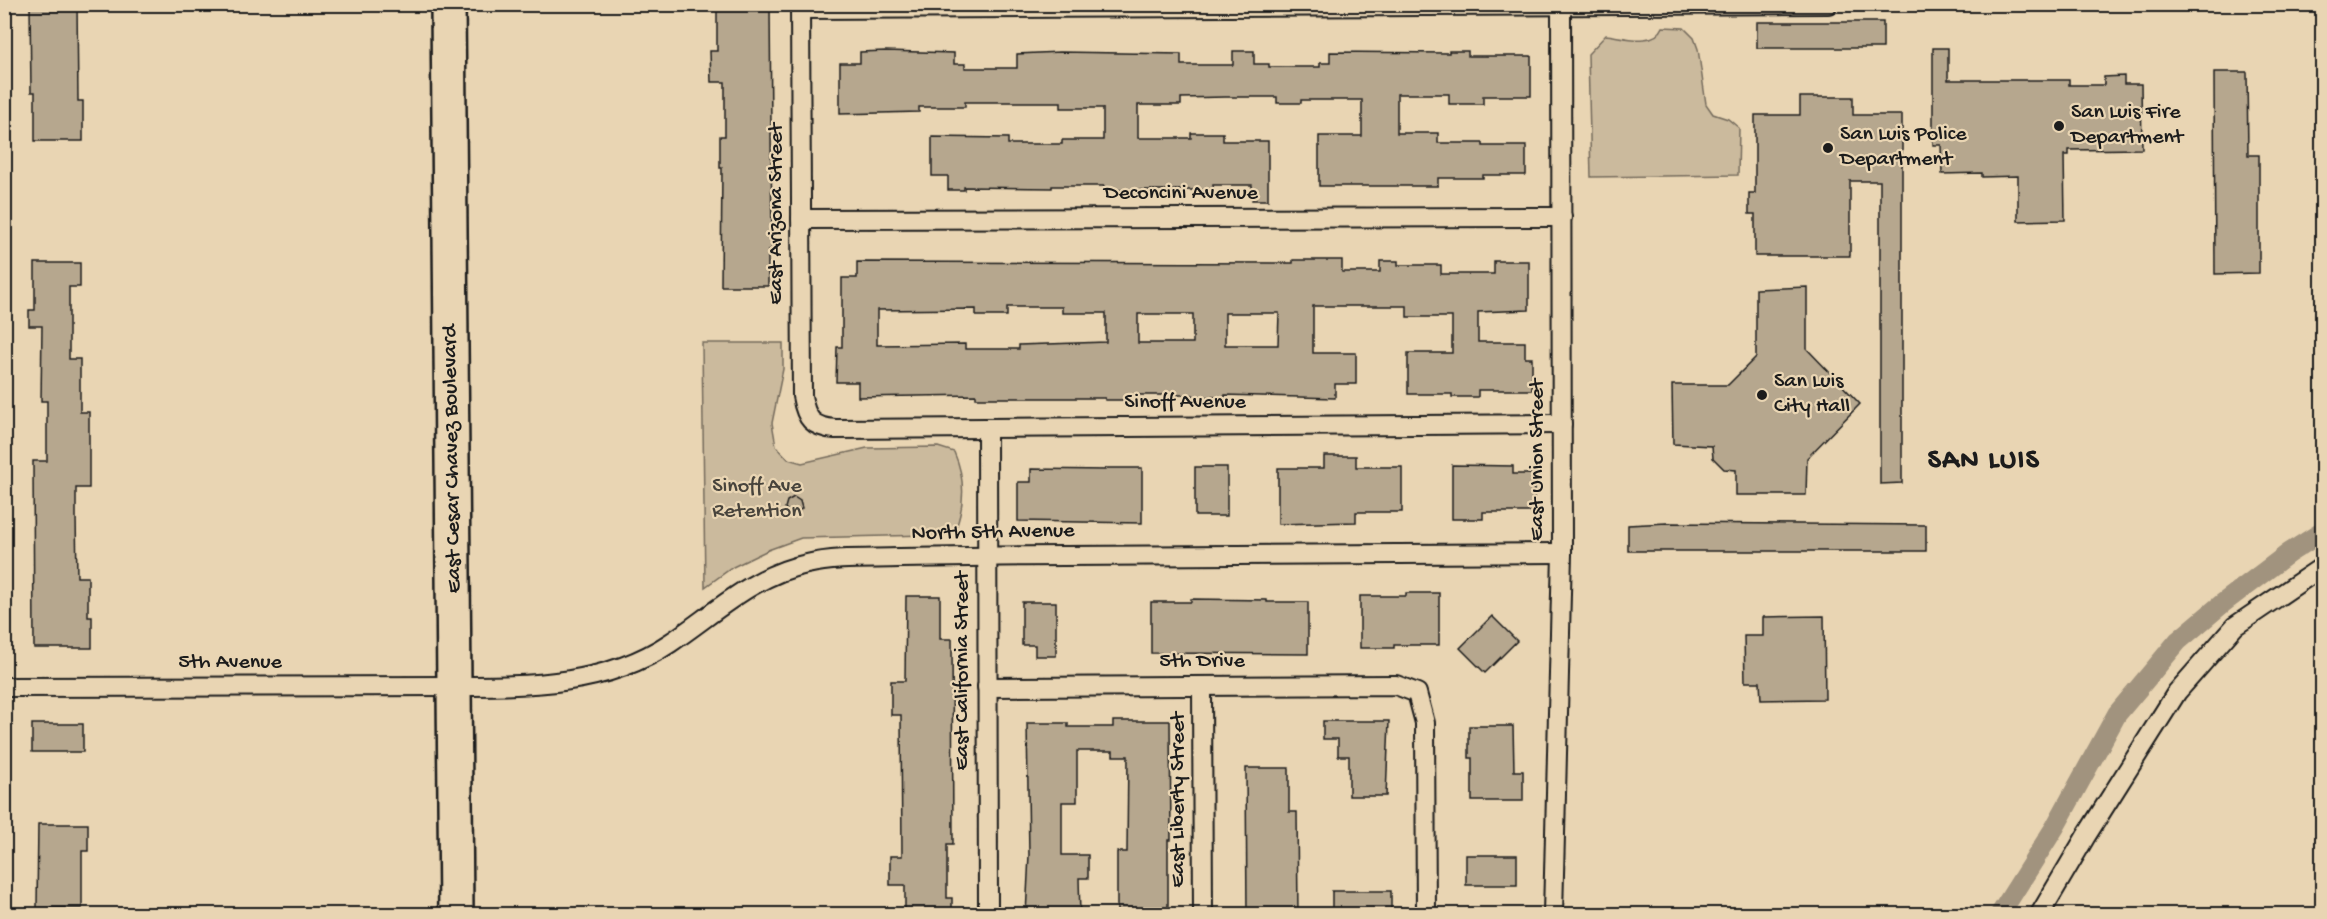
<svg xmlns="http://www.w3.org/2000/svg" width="2327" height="919" font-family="'Gochi Hand',sans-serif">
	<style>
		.green { fill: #cbba9d; stroke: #746b5c; stroke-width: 1.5 }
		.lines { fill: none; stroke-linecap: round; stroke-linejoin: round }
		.canal { stroke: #a1937e; stroke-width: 20 }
		.building { fill: #b6a78e; stroke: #1c1c1c; stroke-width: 1.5; fill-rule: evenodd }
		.street-casing { stroke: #1c1c1c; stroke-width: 22 }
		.highway-casing { stroke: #1c1c1c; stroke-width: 38 }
		.street { stroke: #e9d5b3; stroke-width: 18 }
		.highway { stroke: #e9d5b3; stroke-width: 33 }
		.poi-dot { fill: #1c1c1c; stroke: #e9d5b3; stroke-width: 2 }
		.labels { text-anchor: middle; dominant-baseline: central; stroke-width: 4.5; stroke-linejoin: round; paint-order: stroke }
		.poi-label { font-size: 22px; fill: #1c1c1c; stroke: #e9d5b3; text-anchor: start }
		.street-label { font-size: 22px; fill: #1c1c1c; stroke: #e9d5b3 }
		.park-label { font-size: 22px; fill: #48443c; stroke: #e9d5b3 }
		.district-label { font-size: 28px; font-weight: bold; letter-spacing: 1.5px; fill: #1c1c1c; stroke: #e9d5b3 }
	</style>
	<rect width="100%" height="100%" fill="#e9d5b3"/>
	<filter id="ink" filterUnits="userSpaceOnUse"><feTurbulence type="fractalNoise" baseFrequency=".0167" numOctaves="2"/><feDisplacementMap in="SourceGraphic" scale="12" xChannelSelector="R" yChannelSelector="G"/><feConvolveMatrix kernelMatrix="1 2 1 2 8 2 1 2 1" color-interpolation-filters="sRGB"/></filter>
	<g filter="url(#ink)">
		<g class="green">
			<path d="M1663,27L1684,28L1694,38L1698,49L1706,104L1713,114L1728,119L1739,128L1738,175L1591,177L1588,54L1606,35C1624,37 1655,47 1663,27Z"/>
			<path d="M702,343H783V369L772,423L776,446L788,459L802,463L867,448L938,447L954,452C965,477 965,503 956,528L928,535L801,538L768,550L733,567L705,587Z"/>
		</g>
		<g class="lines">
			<path class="canal" d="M2000,914L2055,827L2117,714L2178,641L2223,603L2289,553L2322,532"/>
		</g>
		<g class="building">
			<path d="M30,4H77L78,101H83V141H35V92H31Z"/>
			<path d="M717,8H770L772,250H768V286H721L722,168H720V136H725V82H711L710,51H717Z"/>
			<rect x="1757" y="22" width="126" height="26"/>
			<path d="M1933,48H1948V80H2069V85H2104V77L2124,76V84H2141L2142,149L2069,150V155H2064L2065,220L2018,221V176L1982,177V173L1942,174L1941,145H1933Z"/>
			<path d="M886,51L954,53V64H965V68H1017V54L1060,52L1181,54V65H1233V51H1254V64H1269V67H1320V63H1330V52L1449,53V51H1468V56H1531V96H1483V104H1449V94H1397V133H1438V143H1483V146H1526V175H1483V178H1438V186H1319V136H1362V100H1301V103H1277V97H1225L1181,98V105H1138V138H1191V133H1223V141H1268V200H1252V185H1213V190H1104V186H1052V188L964,187V190H948V176H932V137L1008,138V144H1062V140H1103V108H1061V102H965V107H919V112L840,114V63H860V52Z"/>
			<path d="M2214,72H2247L2248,155H2259V273L2215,274Z"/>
			<path d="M1800,97H1853V115H1902V483L1880,484V181H1850V256H1755V214H1749V193H1755V115H1800Z"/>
			<path d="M1293,260H1342V272H1380V261H1398V265H1441V274H1494V261H1529V310L1478,312V342H1525V358H1532V390H1478V397H1452V394H1408V353H1452V317H1407V306H1313V353H1356V384H1335V398L1225,395V397H1193V395H1127V400H1105V398H976V395L858,397V382H836L837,347H842V278H857V262L1293,263ZM1007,307H1062V313H1106V342L1019,345V349H965V344L877,345V310L976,309V316H1007ZM1225,313H1279L1278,345H1225ZM1138,314H1193V343H1138Z"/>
			<path d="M35,263H80V287H69V359H80V412H89V488H76V517L77,577H88V617H92V648H34L33,461H47V401H41L42,326H29V310H35Z"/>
			<path d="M1807,287V349L1860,404L1807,458L1806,495H1736V470L1724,469L1713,458L1712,446L1673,444L1672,385H1728L1756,357V289Z"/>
			<path d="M1324,456H1356V467H1402V512H1356V522L1278,524V468H1324Z"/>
			<path d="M1452,465L1513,466V474H1534V512H1483V519H1452Z"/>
			<rect x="1195" y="467" width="32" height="49"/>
			<path d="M1105,468H1142V523L1018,521V482H1031V469L1105,470Z"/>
			<path d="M794,497L800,501L802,508L797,514H790L785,508L787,501Z"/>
			<path d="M1667,523L1926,525V551H1628V525Z"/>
			<path d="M1406,593H1439V645H1394V648H1360V596H1406Z"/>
			<path d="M906,596H940V639H952L953,844H947V898H952V915H905V885H890V856H902L901,715H891V681H905Z"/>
			<path d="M1191,599L1267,600V602H1308V654L1151,653V602H1191Z"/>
			<path d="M1022,602H1056V656H1035V645H1022Z"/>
			<path d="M1492,616L1517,641L1485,673L1460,648Z"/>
			<path d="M1824,616L1825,699L1761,700L1760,682H1745L1744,636H1763V617Z"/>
			<path d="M1113,721H1170L1171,840H1168V915H1117V852H1127L1128,756H1113V751H1077V802H1062V855H1088V878H1079L1080,915H1026L1029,855L1027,723H1068V727H1113Z"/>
			<path d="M1323,721H1389L1386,796H1349V756H1338V739H1323Z"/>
			<rect x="32" y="724" width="51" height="28"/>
			<path d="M1469,726H1513L1514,771H1523V801H1472V758H1469Z"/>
			<path d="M1246,768H1289V812H1297L1298,915H1247Z"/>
			<path d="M38,824H88V851H82V908H37Z"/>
			<rect x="1466" y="855" width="51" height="30"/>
			<rect x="1332" y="891" width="59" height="24"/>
		</g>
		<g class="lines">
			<defs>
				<g id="street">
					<path d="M800,4L802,396C806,419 812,427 835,429L1562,424"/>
					<path d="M800,9L1828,4"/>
					<path d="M801,219L1562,217"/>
					<path d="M987,428L988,914"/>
					<path d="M1202,686L1203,914"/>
					<path d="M4,687L455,686C529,686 606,686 670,643C715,613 753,575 807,564C837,557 869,559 899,558C954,557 1009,556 1064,556C1230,555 1396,554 1562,553"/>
					<path d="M987,687L1396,685L1417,693L1425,723L1426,914"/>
					<path d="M1553,914L1562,553L1561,4"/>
					<path d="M2040,914L2086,836L2177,692L2235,626L2322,567"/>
				</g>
				<path id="highway" d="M448,4L456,914"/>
			</defs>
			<use href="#street" class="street-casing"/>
			<use href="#highway" class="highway-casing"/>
			<use href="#street" class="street"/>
			<use href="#highway" class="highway"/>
		</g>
	</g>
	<g class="poi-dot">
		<circle cx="2059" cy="126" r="6"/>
		<circle cx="1828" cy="148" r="6"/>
		<circle cx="1762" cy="395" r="6"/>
	</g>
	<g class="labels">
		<g class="poi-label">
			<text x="2071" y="113">San Luis Fire<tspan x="2071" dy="25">Department</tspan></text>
			<text x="1840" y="135">San Luis Police<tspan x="1840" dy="25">Department</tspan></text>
			<text x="1774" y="382">San Luis<tspan x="1774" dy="25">City Hall</tspan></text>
		</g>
		<g class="street-label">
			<text x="1181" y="194">Deconcini Avenue</text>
			<text transform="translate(777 214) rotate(-90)">East Arizona Street</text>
			<text x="1185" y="403">Sinoff Avenue</text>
			<text transform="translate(453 459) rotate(-91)">East Cesar Chavez Boulevard</text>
			<text transform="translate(1538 460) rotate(-90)">East Union Street</text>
			<text transform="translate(993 533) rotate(-1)">North 5th Avenue</text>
			<text x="1202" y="662">5th Drive</text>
			<text x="230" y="663">5th Avenue</text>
			<text transform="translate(963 671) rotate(-90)">East California Street</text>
			<text transform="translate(1179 800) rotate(-90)">East Liberty Street</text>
		</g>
		<g class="park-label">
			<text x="757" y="487">Sinoff Ave<tspan x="757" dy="25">Retention</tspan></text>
		</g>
		<g class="district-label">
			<text x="1984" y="461">SAN LUIS</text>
		</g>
	</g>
	<rect width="2327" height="919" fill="none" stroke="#e9d5b3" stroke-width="24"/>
	<rect x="12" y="12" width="2303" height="895" fill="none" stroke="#1c1c1c" stroke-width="2" filter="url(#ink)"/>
</svg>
